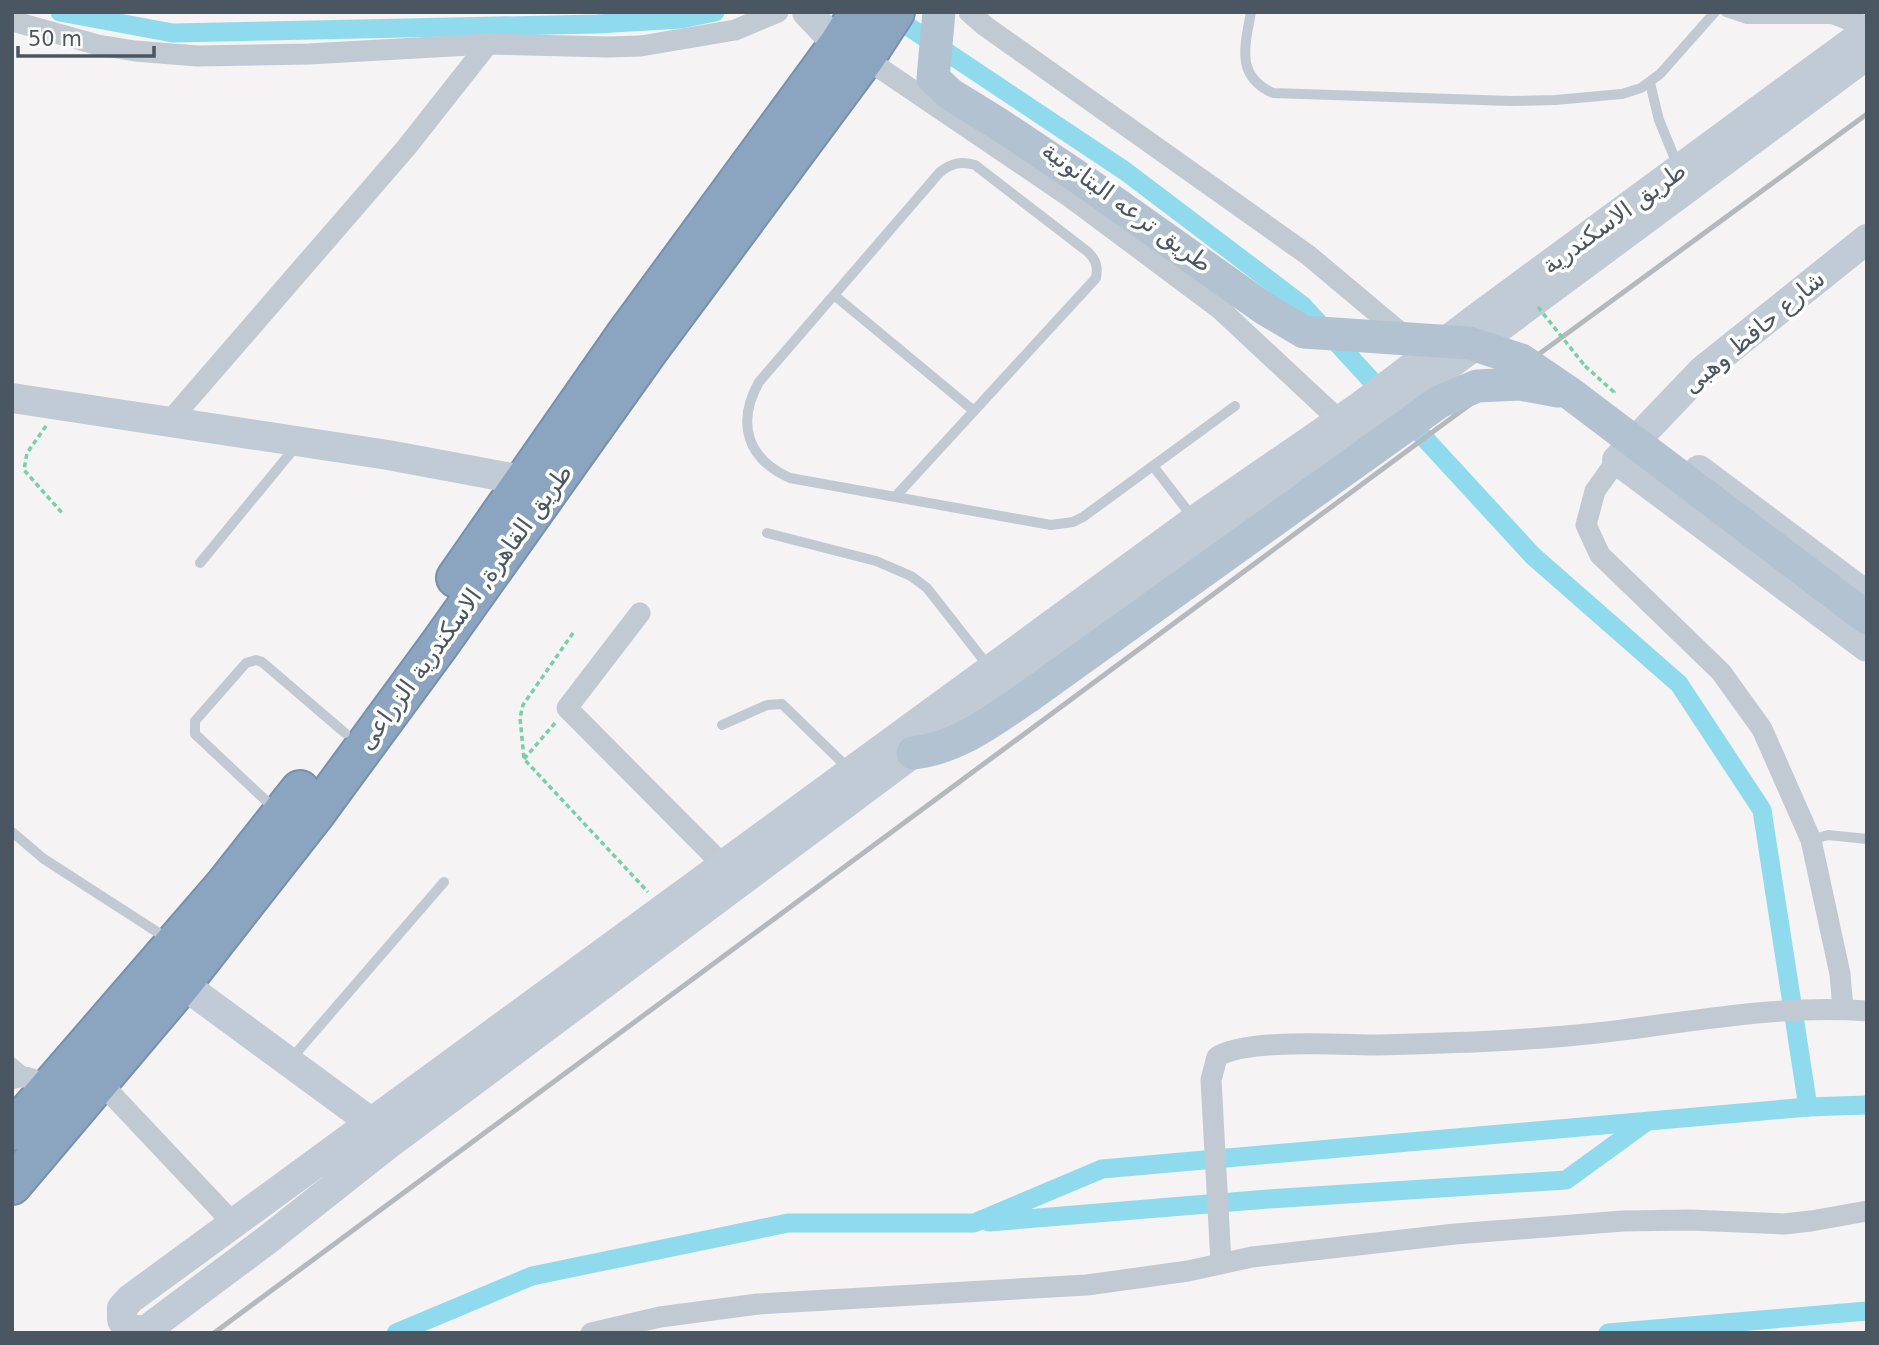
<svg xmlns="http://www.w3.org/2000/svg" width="1879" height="1345" font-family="'DejaVu Sans',Cairo,sans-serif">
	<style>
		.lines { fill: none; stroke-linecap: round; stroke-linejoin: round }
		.canal { stroke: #90daee; stroke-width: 19 }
		.highway-casing { stroke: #7690ad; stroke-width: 42 }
		.path { stroke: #7ad0a6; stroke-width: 3.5; stroke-dasharray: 5 3.5; stroke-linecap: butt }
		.lane { stroke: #c1cad2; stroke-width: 10 }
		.street { stroke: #c1cad2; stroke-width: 21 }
		.secondary { stroke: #c1cbd6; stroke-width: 30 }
		.primary { stroke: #b3c2d1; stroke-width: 33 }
		.highway { stroke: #8ba5c1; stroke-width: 38 }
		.rail { stroke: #b5b8bd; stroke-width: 5 }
		.path-bridge { stroke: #7ad0a6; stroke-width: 3.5; stroke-dasharray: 5 3.5; stroke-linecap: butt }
		.primary-bridge { stroke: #b3c2d1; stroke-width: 33 }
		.labels { text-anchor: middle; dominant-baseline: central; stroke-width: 7; stroke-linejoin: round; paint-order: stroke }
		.street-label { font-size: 24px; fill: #4a5661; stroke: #fff }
	</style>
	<rect width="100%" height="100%" fill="#f5f3f3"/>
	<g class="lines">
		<g class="canal">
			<path d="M60,12L173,33L597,24L681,19L715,12"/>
			<path d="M888,13L1125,171L1302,305L1533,556L1679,684L1762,810L1808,1107"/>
			<path d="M989,1222L1268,1199L1566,1180L1646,1122"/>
			<path d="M396,1333L532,1276L788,1223H974L1102,1169L1808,1107L1867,1105"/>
			<path d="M1608,1333L1867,1311"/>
		</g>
		<defs>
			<g id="highway">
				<path d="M456,578L624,337L838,45L859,12"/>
				<path d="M12,1131L224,886L300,790"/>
				<path d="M12,1185L182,984L315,814L439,645L648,351L865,58L895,12"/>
			</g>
		</defs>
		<use href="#highway" class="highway-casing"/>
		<g class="path">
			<path d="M1585,366L1614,392L1612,394"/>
			<path d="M46,426L27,453L24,470L63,514"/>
			<path d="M573,633L523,705L520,718L524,759L648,892"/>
			<path d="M524,759L555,723"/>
		</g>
		<g class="lane">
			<path d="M1251,12C1245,46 1235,76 1273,93L1511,101L1555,100L1622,94L1641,88L1660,74L1715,12"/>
			<path d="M1726,12L1747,19H1834"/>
			<path d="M1650,83L1659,120L1678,166"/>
			<path d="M834,295L974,411"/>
			<path d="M1153,466L1194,519"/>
			<path d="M895,497L1096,278C1098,266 1096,260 1088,252L975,165C960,161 952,163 940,172L759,382C736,423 747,459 790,478L1051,525L1073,522L1083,517L1235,406"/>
			<path d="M767,533L876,561L911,576L927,588L989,667"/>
			<path d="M200,563L297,445"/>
			<path d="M722,725L767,705L782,704L849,769"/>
			<path d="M277,811L195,734V721L246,663L256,660L262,662L345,733"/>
			<path d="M12,832L44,859L168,939"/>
			<path d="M1811,840L1828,835L1867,839"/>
			<path d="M291,1059L444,882"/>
			<path d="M12,1062L29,1076"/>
		</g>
		<g class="street">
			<path d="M969,12L985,26L1308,255L1407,338"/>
			<path d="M1829,12L1867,27"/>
			<path d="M12,21L98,45L135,51L197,56L309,54L488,44L607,47L641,46L735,30L778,12"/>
			<path d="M865,58L1070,197L1220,309L1340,421"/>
			<path d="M168,423L406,148L488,44"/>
			<path d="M1617,460L1595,491L1586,525L1600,555L1721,672L1762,729L1811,840L1840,974L1843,1009"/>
			<path d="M640,613L567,708L723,865"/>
			<path d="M12,1079C28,1073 36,1081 48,1091"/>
			<path d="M100,1082L233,1223"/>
			<path d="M1221,1263L1211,1080L1217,1057C1246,1038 1341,1045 1379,1045C1452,1043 1525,1041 1597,1033C1686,1023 1777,1004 1867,1011"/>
			<path d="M591,1333L660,1317L758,1304L1087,1285L1188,1271L1252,1257L1455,1234L1623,1221L1690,1220L1784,1224L1811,1221L1867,1211"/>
		</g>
		<g class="secondary">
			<path d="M807,12L838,45"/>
			<path d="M1867,31L1478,317L1362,405L1195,520L130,1299L122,1308V1320L129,1329L145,1331L267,1240L386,1146L913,753L1374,420L1867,55"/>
			<path d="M1867,239L1702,371L1617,460L1867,647"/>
			<path d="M12,398L388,455L544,484"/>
			<path d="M1699,470L1867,596"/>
			<path d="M165,971L372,1123"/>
		</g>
		<g class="primary">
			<path d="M939,12L933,78L950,94L997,123L1081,179"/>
			<path d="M913,753C958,748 992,721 1029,696"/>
		</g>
		<use href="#highway" class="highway"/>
		<path class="rail" d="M214,1333L1457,414L1867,114"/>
		<path class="path-bridge" d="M1538,307L1585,366"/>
		<g class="primary-bridge">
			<path d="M1081,179L1265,309L1304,332L1469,343L1521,360L1571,394L1867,618"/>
			<path d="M1029,696L1439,402L1477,386L1520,384L1558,391"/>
		</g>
	</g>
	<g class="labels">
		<g class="street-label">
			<text transform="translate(1127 207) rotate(36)">طريق ترعه البتانونية</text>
			<text transform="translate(1614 218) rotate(-36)">طريق الاسكندرية</text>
			<text transform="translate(1754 332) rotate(-40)">شارع حافظ وهبى</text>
			<text transform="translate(465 607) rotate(-54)">طريق القاهرة, الاسكندرية الزراعى</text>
		</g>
	</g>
	<rect width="1879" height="1345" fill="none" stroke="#4a5661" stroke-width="28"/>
	<path d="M18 46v10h136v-10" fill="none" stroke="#4a5661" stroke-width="3.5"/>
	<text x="28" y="46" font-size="21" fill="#4a5661" stroke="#ffffff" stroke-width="5" paint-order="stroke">50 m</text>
</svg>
